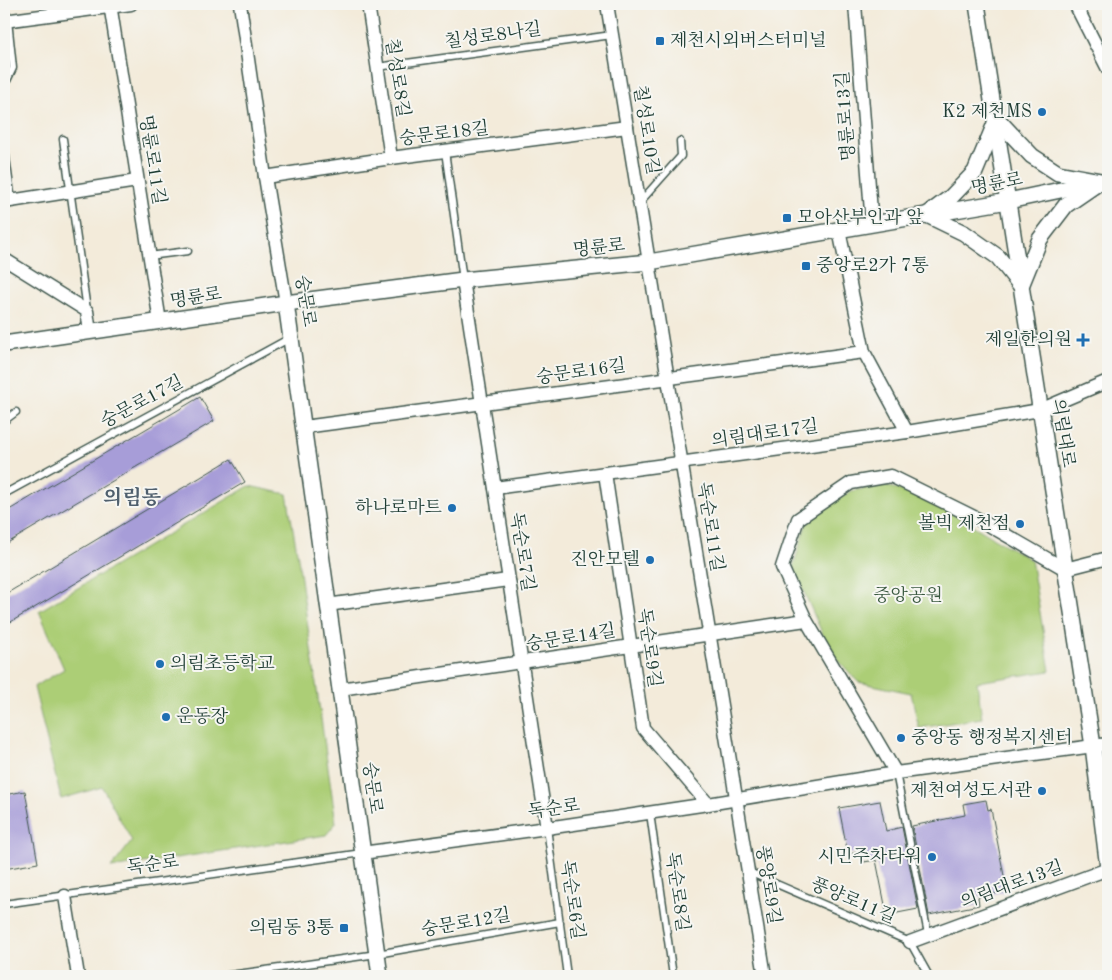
<svg xmlns="http://www.w3.org/2000/svg" width="1112" height="980" font-family="'Old Standard TT','Noto Serif KR',serif">
	<style>
		.green { fill: #acce76; stroke: #668655 }
		.building { fill: #a79dd8 }
		.lines { fill: none; stroke-linecap: round; stroke-linejoin: round }
		.service-casing { stroke: #3f574d; stroke-width: 9 }
		.minor-casing { stroke: #3f574d; stroke-width: 15 }
		.tertiary-casing { stroke: #3f574d; stroke-width: 18 }
		.service { stroke: #fff; stroke-width: 6 }
		.minor { stroke: #fff; stroke-width: 12 }
		.tertiary { stroke: #fff; stroke-width: 15 }
		.poi-dot { fill: #1f6fb2; stroke: #f6f6f2; stroke-width: 2 }
		.labels { text-anchor: middle; dominant-baseline: central; stroke-width: 4; stroke-linejoin: round; paint-order: stroke }
		.street-label { font-size: 18px; fill: #1f3d34; stroke: #f6f6f2 }
		.poi-label { font-size: 18px; fill: #1f3d34; stroke: #f6f6f2; text-anchor: end }
		.park-label { font-size: 18px; fill: #3b5a41; stroke: #f6f6f2 }
		.quarter-label { font-size: 20px; font-weight: bold; fill: #4f5f6d; stroke: #f6f6f2 }
	</style>
	<rect width="100%" height="100%" fill="#f6f6f2"/>
	<filter id="ink" filterUnits="userSpaceOnUse"><feTurbulence type="fractalNoise" baseFrequency=".02" numOctaves="2"/><feDisplacementMap in="SourceGraphic" scale="10" xChannelSelector="R" yChannelSelector="G"/><feConvolveMatrix kernelMatrix="1 2 1 2 8 2 1 2 1" color-interpolation-filters="sRGB"/></filter>
	<filter id="wash" filterUnits="userSpaceOnUse"><feTurbulence type="fractalNoise" baseFrequency=".0096" numOctaves="4" result="noise"/><feDisplacementMap in="SourceGraphic" scale="20" xChannelSelector="R" yChannelSelector="G"/><feGaussianBlur stdDeviation="1.12" result="paint"/><feColorMatrix in="noise" values="0 0 0 0 0 0 0 0 0 0 0 0 0 0 0 0 0 1.4 0 .05"/><feComposite in="paint" operator="in"/></filter>
	<g filter="url(#wash)">
		<rect width="100%" height="100%" fill="#f3ebda"/>
		<g class="green">
			<path d="M883,485L926,498L1031,560L1050,671L977,682L982,718L919,728L911,693L858,682L830,651L793,567L808,518L851,491Z"/>
			<path d="M249,486L287,494L298,558L336,823L326,835L111,868L132,841L102,787L61,799L34,687L64,669L39,611Z"/>
		</g>
		<g id="blocks">
			<g class="building">
				<path d="M200,397L214,421L4,545V513Z"/>
				<path d="M231,459L245,482L4,626V595Z"/>
				<path d="M25,791L38,863L4,869V795Z"/>
				<path d="M986,800L988,810L991,809L1007,891L978,897L979,905L929,915L912,826L965,815L963,804Z"/>
				<path d="M880,801L886,831L902,827L918,909L887,915L876,860L864,862L862,852L848,854L839,808Z"/>
			</g>
		</g>
	</g>
	<g filter="url(#ink)">
		<use href="#blocks" fill-opacity="0" stroke="#3f574d" stroke-width="1"/>
		<g class="lines">
			<defs>
				<g id="service">
					<path d="M377,67L612,35"/>
					<path d="M4,87L13,68L8,20"/>
					<path d="M63,139L87,310"/>
					<path d="M4,143L12,201"/>
					<path d="M445,151L463,280"/>
					<path d="M640,202L681,156L680,141"/>
					<path d="M149,256L188,251"/>
					<path d="M4,421L16,412"/>
					<path d="M4,494L290,338"/>
					<path d="M896,773L928,934"/>
					<path d="M650,813L673,976"/>
					<path d="M547,828L567,976"/>
					<path d="M749,872L910,942L929,976"/>
					<path d="M4,904L362,853"/>
					<path d="M223,976L377,954L560,922"/>
				</g>
				<g id="minor">
					<path d="M110,4L160,322"/>
					<path d="M240,4L265,177L286,303"/>
					<path d="M368,4L391,158"/>
					<path d="M607,4L765,976"/>
					<path d="M855,4L872,225"/>
					<path d="M1075,4L1108,69"/>
					<path d="M4,21L131,4"/>
					<path d="M265,177L391,158L627,127"/>
					<path d="M4,202L137,181"/>
					<path d="M839,230L864,352L907,432"/>
					<path d="M4,259L87,311L90,332"/>
					<path d="M463,280L547,828"/>
					<path d="M304,427L864,352"/>
					<path d="M605,473L643,728L708,804"/>
					<path d="M495,488L907,432L1040,410L1108,381"/>
					<path d="M327,605L508,580"/>
					<path d="M340,689L806,620"/>
					<path d="M896,773L806,620L782,567L798,519L851,483L891,476L980,520L1065,569L1108,558"/>
					<path d="M362,853L547,828L708,804L896,773L1108,744"/>
					<path d="M65,896L78,976"/>
					<path d="M910,942L1108,869"/>
				</g>
				<g id="tertiary">
					<path d="M977,4L1093,746L1108,868"/>
					<path d="M997,119L1032,156L1058,173L1101,181L1066,205L1040,239L1021,286L998,257L964,233L927,215L951,197L975,172Z"/>
					<path d="M286,303L380,976"/>
					<path d="M4,344L286,303L463,280L649,262L1008,201L1108,180"/>
				</g>
			</defs>
			<use href="#service" class="service-casing"/>
			<use href="#minor" class="minor-casing"/>
			<use href="#tertiary" class="tertiary-casing"/>
			<use href="#service" class="service"/>
			<use href="#minor" class="minor"/>
			<use href="#tertiary" class="tertiary"/>
		</g>
	</g>
	<g class="poi-dot">
		<rect x="655" y="36" width="10" height="10" rx="2.5"/>
		<circle cx="1042" cy="112" r="5"/>
		<rect x="782" y="213" width="10" height="10" rx="2.5"/>
		<rect x="801" y="261" width="10" height="10" rx="2.5"/>
		<path d="M1080.5 332.5h5v5h5v5h-5v5h-5v-5h-5v-5h5z"/>
		<circle cx="452" cy="508" r="5"/>
		<circle cx="1020" cy="524" r="5"/>
		<circle cx="650" cy="560" r="5"/>
		<circle cx="160" cy="664" r="5"/>
		<circle cx="166" cy="717" r="5"/>
		<circle cx="901" cy="738" r="5"/>
		<circle cx="1042" cy="791" r="5"/>
		<circle cx="932" cy="857" r="5"/>
		<rect x="339" y="923" width="10" height="10" rx="2.5"/>
	</g>
	<g class="labels">
		<g class="street-label">
			<text transform="translate(493 36) rotate(-8)">칠성로8나길</text>
			<text transform="translate(397 78) rotate(81)">칠성로8길</text>
			<text transform="translate(846 116) rotate(-94)">명륜로13길</text>
			<text transform="translate(646 130) rotate(81)">칠성로10길</text>
			<text transform="translate(444 134) rotate(-7)">숭문로18길</text>
			<text transform="translate(152 160) rotate(81)">명륜로11길</text>
			<text transform="translate(997 184) rotate(-11)">명륜로</text>
			<text transform="translate(599 248) rotate(-6)">명륜로</text>
			<text transform="translate(196 298) rotate(-9)">명륜로</text>
			<text transform="translate(305 301) rotate(81)">숭문로</text>
			<text transform="translate(581 372) rotate(-8)">숭문로16길</text>
			<text transform="translate(142 402) rotate(-28)">숭문로17길</text>
			<text transform="translate(1063 433) rotate(81)">의림대로</text>
			<text transform="translate(765 434) rotate(-8)">의림대로17길</text>
			<text transform="translate(710 527) rotate(81)">독순로11길</text>
			<text transform="translate(522 552) rotate(81)">독순로7길</text>
			<text transform="translate(571 638) rotate(-9)">숭문로14길</text>
			<text transform="translate(649 648) rotate(82)">독순로9길</text>
			<text transform="translate(372 788) rotate(82)">숭문로</text>
			<text transform="translate(554 809) rotate(-8)">독순로</text>
			<text transform="translate(153 865) rotate(-8)">독순로</text>
			<text transform="translate(768 885) rotate(81)">풍양로9길</text>
			<text transform="translate(1012 885) rotate(-20)">의림대로13길</text>
			<text transform="translate(677 892) rotate(82)">독순로8길</text>
			<text transform="translate(572 900) rotate(82)">독순로6길</text>
			<text transform="translate(853 901) rotate(23)">풍양로11길</text>
			<text transform="translate(466 923) rotate(-10)">숭문로12길</text>
		</g>
		<g class="poi-label">
			<text x="670" y="41" text-anchor="start">제천시외버스터미널</text>
			<text x="1032" y="112">K2 제천MS</text>
			<text x="797" y="218" text-anchor="start">모아산부인과 앞</text>
			<text x="816" y="266" text-anchor="start">중앙로2가 7통</text>
			<text x="1072" y="340">제일한의원</text>
			<text x="442" y="508">하나로마트</text>
			<text x="1010" y="524">볼빅 제천점</text>
			<text x="640" y="560">진안모텔</text>
			<text x="170" y="664" text-anchor="start">의림초등학교</text>
			<text x="176" y="717" text-anchor="start">운동장</text>
			<text x="911" y="738" text-anchor="start">중앙동 행정복지센터</text>
			<text x="1032" y="791">제천여성도서관</text>
			<text x="922" y="857">시민주차타워</text>
			<text x="334" y="928">의림동 3통</text>
		</g>
		<g class="park-label">
			<text x="908" y="596">중앙공원</text>
		</g>
		<g class="quarter-label">
			<text x="132" y="499">의림동</text>
		</g>
	</g>
	<rect width="1112" height="980" fill="none" stroke="#f6f6f2" stroke-width="20"/>
</svg>
